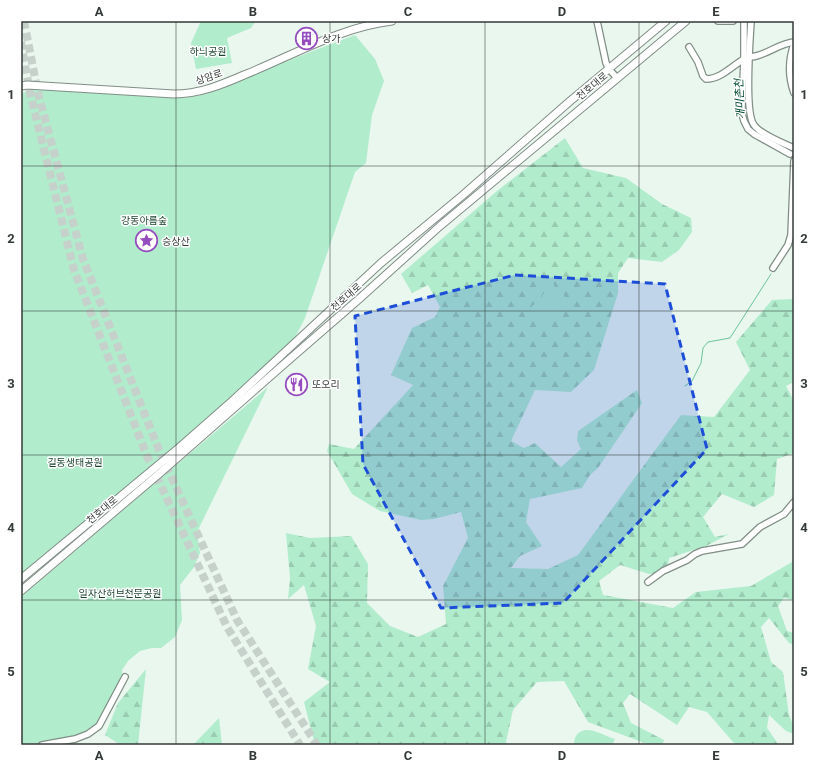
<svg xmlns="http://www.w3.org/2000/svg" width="815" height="766" font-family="Roboto,'Noto Sans KR',sans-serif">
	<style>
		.forest { fill: url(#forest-firs) }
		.green { fill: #b1eccd }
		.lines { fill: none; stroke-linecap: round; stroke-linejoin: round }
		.stream { stroke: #6cc499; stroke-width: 1 }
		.highway-tunnel { stroke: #c5d1ca; stroke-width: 8; stroke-dasharray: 8 4; stroke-linecap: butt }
		.minor-casing { stroke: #818e86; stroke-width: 8 }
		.major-casing { stroke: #818e86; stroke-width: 9 }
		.minor { stroke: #fff; stroke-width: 5.5 }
		.major { stroke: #fff; stroke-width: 7 }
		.marked { fill: #1d4ed8; fill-opacity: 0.2; stroke: #1d4ed8; stroke-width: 3; stroke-dasharray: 8 5; stroke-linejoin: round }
		.grid { fill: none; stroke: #343a37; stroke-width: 1; stroke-opacity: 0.55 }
		.labels { text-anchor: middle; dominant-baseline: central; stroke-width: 3; stroke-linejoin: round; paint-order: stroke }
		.poi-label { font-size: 10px; fill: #343a37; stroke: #fff; text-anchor: start }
		.park-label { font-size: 10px; fill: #1e4532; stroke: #fff }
		.street-label { font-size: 10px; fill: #343a37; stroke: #fff }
		.water-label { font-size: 11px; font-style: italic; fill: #004b30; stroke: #fff }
		.neatline { fill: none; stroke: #343a37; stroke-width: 1.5 }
		.grid-label { font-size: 13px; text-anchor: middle; font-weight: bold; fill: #343a37 }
	</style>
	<defs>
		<pattern id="forest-firs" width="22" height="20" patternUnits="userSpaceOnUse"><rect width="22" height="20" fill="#b1eccd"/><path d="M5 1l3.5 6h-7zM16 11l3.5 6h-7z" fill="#99cbb1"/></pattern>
	</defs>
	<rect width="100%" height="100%" fill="#e9f7ef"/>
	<g class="forest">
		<path d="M565,138L583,168L626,178L662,204L691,218L692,232L679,250L662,262L628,258L618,273V293L594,370L571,392L535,390L511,441L524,448L535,443L561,467L581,449L577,440L578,431L637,390L642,403L598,468L590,475L582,488L530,499L526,522L542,546L520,556L511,568L548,569L578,555L681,415L714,417L750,370L736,342L772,300L793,299L794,307V382L786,386L794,401V453L777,459L774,495L754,507L722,494L703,517L715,537L729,534L706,546L669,558L667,573L649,574L620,565L599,581L603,595L673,608L696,592L751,586L792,562L794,559V600L784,598L778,606L787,631L794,633V645L789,643L769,618L761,627L771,662L783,672L789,715L794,727V734L786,731L769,715L767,728L779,745H738L733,742L707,712L689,707L677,725L630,694L623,703L631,723L664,740L662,745H650L588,722L564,681L537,682L513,710L506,742L507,745H315L304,702L330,682L308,669L316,626L304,585L288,599L290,578L286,533L310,538L351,536L368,564L367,603L390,626L418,637L446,624L443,586L468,538L461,512L434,519L421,520L380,511L352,494L327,451L329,444L354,449L413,385L391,375L412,328L435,317L440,307L428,285L412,293L401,274L497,191Z"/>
		<path d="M146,669L138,745H117L119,744L105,735L118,703Z"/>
		<path d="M219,718L222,745H193Z"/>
	</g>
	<g class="green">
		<path d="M201,21H256L251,28L227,38L232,63L196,69L191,43Z"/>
		<path d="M355,35L375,59L384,81L372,115L366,163L355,172L305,318L287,353L156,467L21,574V94C36,82 152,97 178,98C206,99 241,79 267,69C296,57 326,46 355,35Z"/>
		<path d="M550,278L553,280L554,286C593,311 528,342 531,307C543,298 545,292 550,278Z"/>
		<path d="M268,387L197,532L200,553L194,567L180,585L182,620L175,637L161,648H152L140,651L128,661L122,670V677L97,725L74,737L37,745H21V597Z"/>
		<path d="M585,730C595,729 605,736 615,739L612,745H574C574,737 577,732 585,730Z"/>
	</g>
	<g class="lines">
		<g class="stream">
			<path d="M747,41V21"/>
			<path d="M746,88L745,113L748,122"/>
			<path d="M685,386L692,381L701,363L703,348L708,342L730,338L771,274"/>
		</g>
		<g class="highway-tunnel">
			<path d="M24,21L38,93L83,259L159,450L237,620L317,745"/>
			<path d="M21,42L30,93L74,270L147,456L227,627L300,745"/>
		</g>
		<defs>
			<g id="minor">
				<path d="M597,21L606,63L609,69L617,78"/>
				<path d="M718,21H733"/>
				<path d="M744,21V59L742,106V114L744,121L748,129L754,134L790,154"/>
				<path d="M751,21C750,41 744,112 754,125C761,135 783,143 794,148"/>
				<path d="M794,44C788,61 788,76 794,93"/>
				<path d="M689,47L698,62L703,76L706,79C721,79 732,66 744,59C748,57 752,57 756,56C769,53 781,43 794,42"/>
				<path d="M773,268L788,245L791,235L794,161"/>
				<path d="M648,582L663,571L687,560L695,554L702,551L742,544L760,527L784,514L794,502"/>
				<path d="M42,745L75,739L88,734L99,726L125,677"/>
			</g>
			<g id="major">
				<path d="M21,86L27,85L174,94C199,94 221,85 244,75C292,56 340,27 392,21"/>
				<path d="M21,579L180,447L230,403L381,263L463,195L569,102L666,21"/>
				<path d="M21,591L160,473L291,358L359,299L440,226L686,21"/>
			</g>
		</defs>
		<use href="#minor" class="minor-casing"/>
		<use href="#major" class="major-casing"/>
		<use href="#minor" class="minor"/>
		<use href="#major" class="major"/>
	</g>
	<path class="marked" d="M515,275L665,284L707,449L563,603L441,608L363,464L355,316Z"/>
	<path class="grid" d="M176,21V745M330,21V745M485,21V745M639,21V745M21,166H794M21,311H794M21,455H794M21,600H794"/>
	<defs>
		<symbol id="building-ring" viewBox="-11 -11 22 22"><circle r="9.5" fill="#fff" stroke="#954cbe" stroke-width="1.5"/><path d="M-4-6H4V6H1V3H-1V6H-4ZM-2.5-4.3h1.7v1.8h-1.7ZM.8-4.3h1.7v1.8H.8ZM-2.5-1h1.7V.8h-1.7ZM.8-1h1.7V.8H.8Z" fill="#954cbe"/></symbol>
		<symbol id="sight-ring" viewBox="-11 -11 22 22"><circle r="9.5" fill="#fff" stroke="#954cbe" stroke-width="1.5"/><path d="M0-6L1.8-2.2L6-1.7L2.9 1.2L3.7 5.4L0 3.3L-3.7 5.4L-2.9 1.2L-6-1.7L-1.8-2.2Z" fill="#954cbe"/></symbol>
		<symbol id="restaurant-ring" viewBox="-11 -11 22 22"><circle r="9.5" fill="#fff" stroke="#954cbe" stroke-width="1.5"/><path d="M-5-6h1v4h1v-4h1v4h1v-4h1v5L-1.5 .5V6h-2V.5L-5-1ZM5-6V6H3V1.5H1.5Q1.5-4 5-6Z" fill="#954cbe"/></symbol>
	</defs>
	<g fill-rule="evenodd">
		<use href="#building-ring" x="294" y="26" width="25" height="25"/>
		<use href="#sight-ring" x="134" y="228" width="25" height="25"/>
		<use href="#restaurant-ring" x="284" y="372" width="25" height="25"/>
	</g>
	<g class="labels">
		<g class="poi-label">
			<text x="322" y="38">상가</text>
			<text x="162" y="241">승상산</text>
			<text x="312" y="384">또오리</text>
		</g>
		<g class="park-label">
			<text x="208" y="51">하늬공원</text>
			<text x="144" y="220">강동아름숲</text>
			<text x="75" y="462">길동생태공원</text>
			<text x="120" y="593">일자산허브천문공원</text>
		</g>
		<g class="street-label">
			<text transform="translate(209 77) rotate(-19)">상암로</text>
			<text transform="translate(592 86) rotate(-40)">천호대로</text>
			<text transform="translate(346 297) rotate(-41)">천호대로</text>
			<text transform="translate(102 510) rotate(-40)">천호대로</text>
		</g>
		<g class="water-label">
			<text transform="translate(740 99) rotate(-93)">개미촌천</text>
		</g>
	</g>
	<rect width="815" height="766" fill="none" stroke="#ffffff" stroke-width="44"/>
	<rect x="22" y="22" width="771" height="722" class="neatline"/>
	<g class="grid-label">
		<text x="99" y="16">A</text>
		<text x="253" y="16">B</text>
		<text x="408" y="16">C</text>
		<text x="562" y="16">D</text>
		<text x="716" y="16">E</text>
		<text x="11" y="99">1</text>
		<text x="804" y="99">1</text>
		<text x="11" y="243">2</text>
		<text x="804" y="243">2</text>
		<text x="11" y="388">3</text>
		<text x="804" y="388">3</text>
		<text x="11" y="532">4</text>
		<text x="804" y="532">4</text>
		<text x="11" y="676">5</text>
		<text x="804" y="676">5</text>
		<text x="99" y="760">A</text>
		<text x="253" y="760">B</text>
		<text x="408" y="760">C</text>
		<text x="562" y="760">D</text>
		<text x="716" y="760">E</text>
	</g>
</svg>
